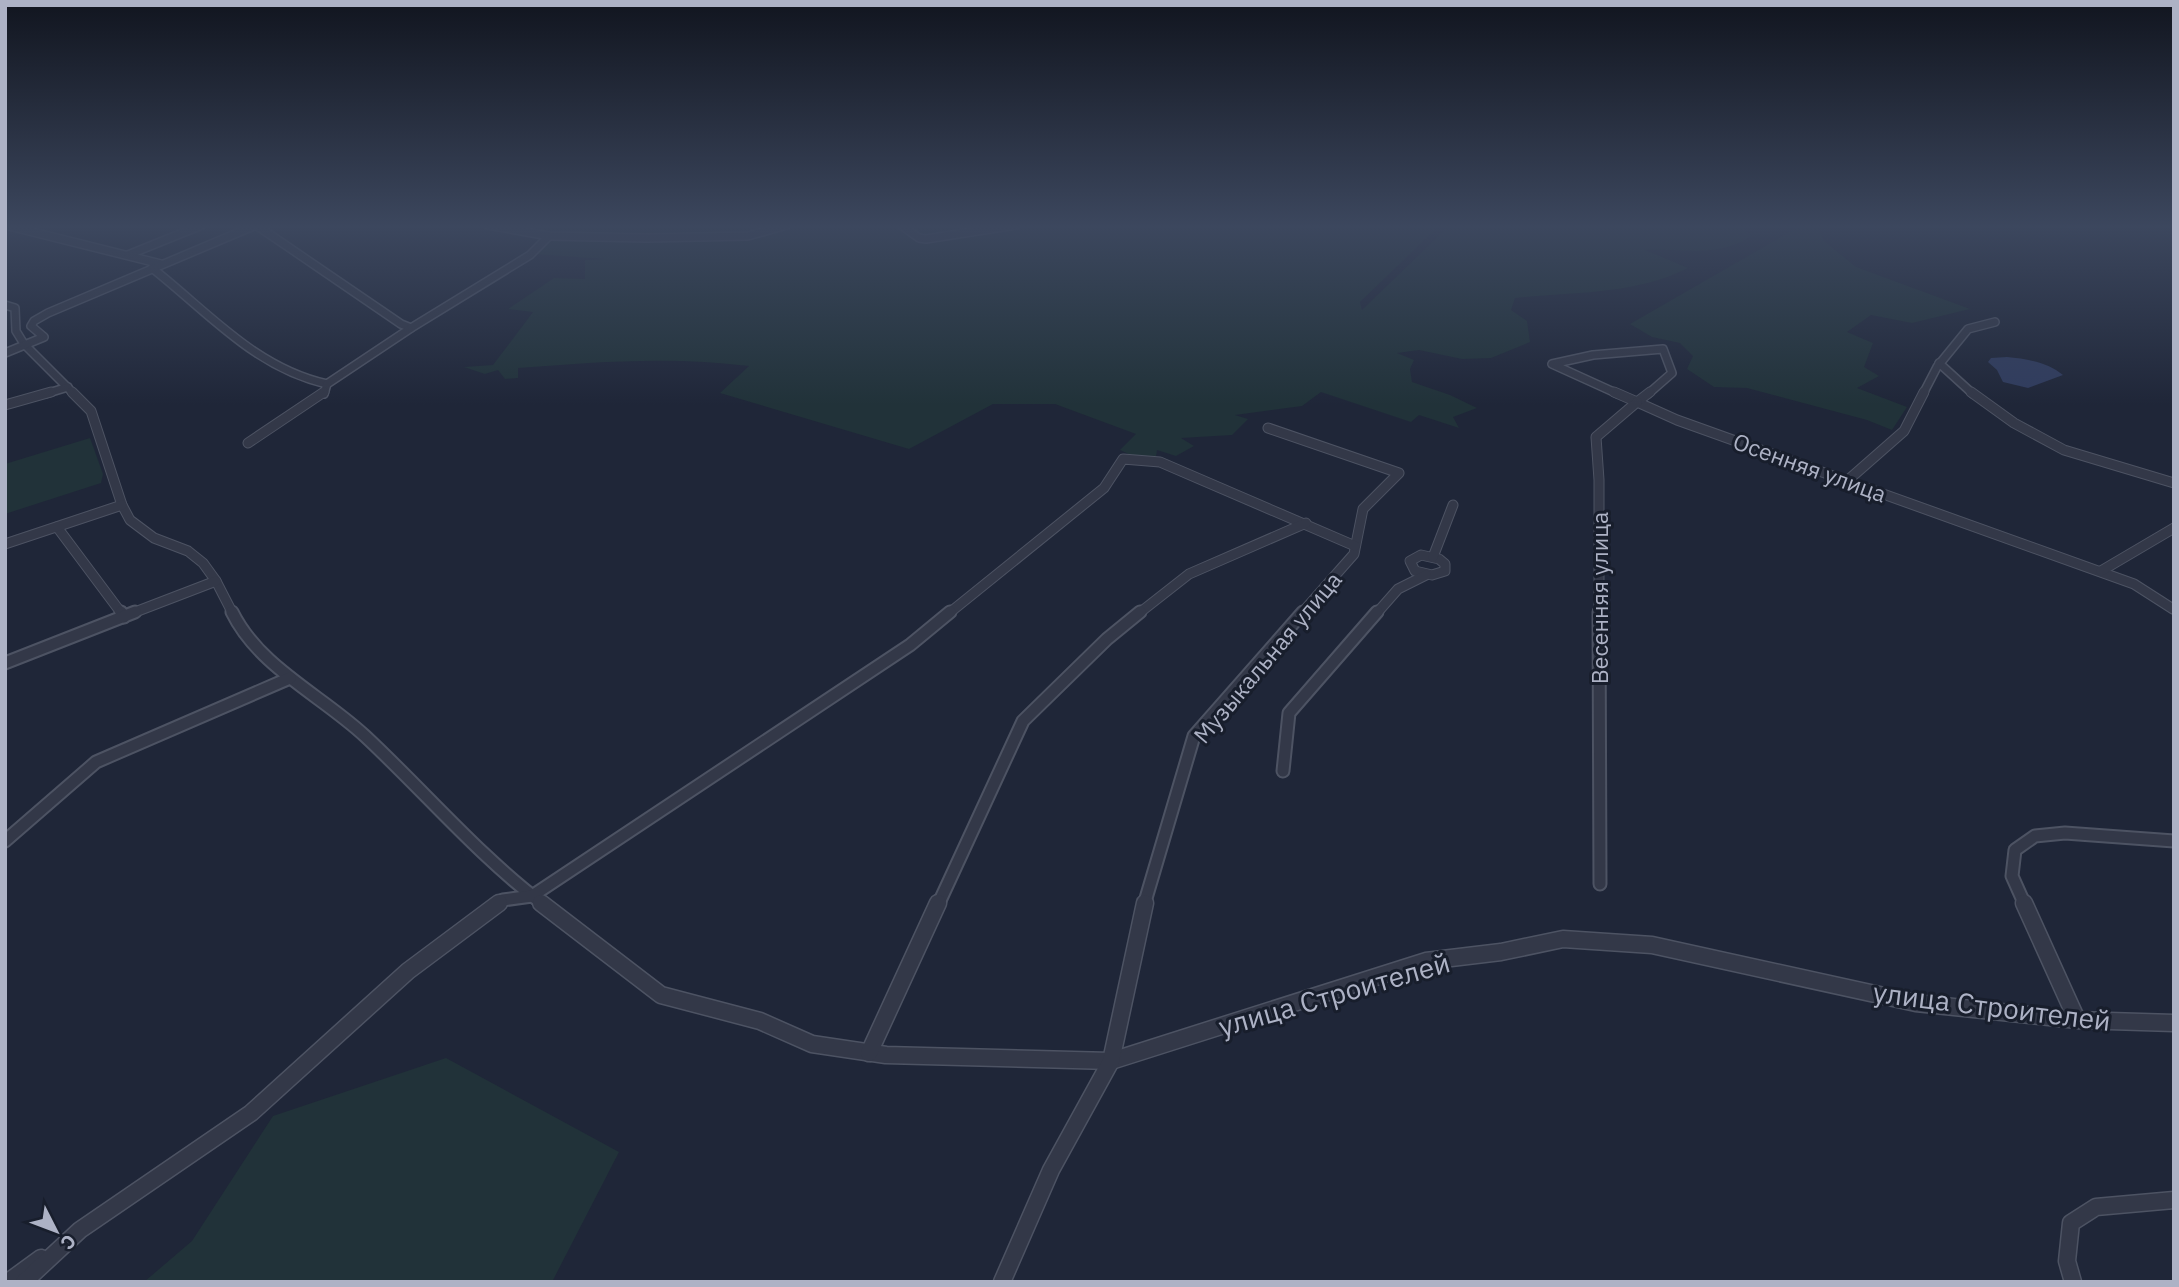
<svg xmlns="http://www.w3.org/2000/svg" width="2179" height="1287" font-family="'IBM Plex Sans',sans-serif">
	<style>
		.green { fill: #213239 }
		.water { fill: #303c5e }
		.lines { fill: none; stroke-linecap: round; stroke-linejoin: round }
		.street-far3-casing { stroke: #4d5363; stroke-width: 10 }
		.street-far2-casing { stroke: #4d5363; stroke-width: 11 }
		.street-far1-casing { stroke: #4d5363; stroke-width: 15 }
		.street-casing { stroke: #4d5363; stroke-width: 19 }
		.street-far3 { stroke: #333848; stroke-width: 7 }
		.street-far2 { stroke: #333848; stroke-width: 9 }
		.street-far1 { stroke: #333848; stroke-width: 11 }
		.street { stroke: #333848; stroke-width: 16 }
		.labels { text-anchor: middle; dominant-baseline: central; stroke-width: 6; stroke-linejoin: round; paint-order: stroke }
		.street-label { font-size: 23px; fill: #adb2c5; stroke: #181e2c }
		.near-street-label { font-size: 28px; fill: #adb2c5; stroke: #181e2c }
	</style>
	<rect width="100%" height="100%" fill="#1f2638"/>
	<g class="green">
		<path d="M477,225H1440L1360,302L1362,310L1450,225H1781L1770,229L1741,226L1752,236C1714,259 1687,248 1645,250L1688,268C1635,295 1572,292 1515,298L1511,310L1527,321L1530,342L1491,358L1462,359L1419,350L1397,353L1414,360L1410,369L1412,382L1450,395L1477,408L1453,417L1459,428L1419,415L1411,422L1321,392L1302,406L1235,415L1248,419L1232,435L1181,438L1194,446L1176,456L1157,450L1156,457L1133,456L1120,450L1136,434L1055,404H993L909,449L720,393L749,366C671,356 596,362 518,368V378L505,379L498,370L485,374L464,367L493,365L533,312L508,309L554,278L585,279V260L605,259L533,254L553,239Z"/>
		<path d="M1802,225H1818L1824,241L1856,267L1970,309L1912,323L1871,315L1847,332L1873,343L1864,367L1879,376L1857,388L1907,407L1892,430L1867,420L1747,388L1714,387L1687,369L1693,356L1680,343L1652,337L1630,324Z"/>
		<path d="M90,438L103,474L101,483L5,514V464Z"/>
		<path d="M446,1058L619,1152L552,1282H144L192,1241L273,1116Z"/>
	</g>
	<path class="water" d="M2007,357C2027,359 2048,362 2063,375L2028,388L2003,382L1997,370L1988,362L1991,358Z"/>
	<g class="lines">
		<defs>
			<g id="street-far3">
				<path d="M256,225L401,324L411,328"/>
				<path d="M488,225L549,236L647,238L748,236L787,225"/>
				<path d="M901,225L919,238L926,239L1016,225"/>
				<path d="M9,226L161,264"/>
				<path d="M128,255L202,225"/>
				<path d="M152,268C208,312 255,368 327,384"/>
				<path d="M5,305L15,308L16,331L24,344L74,394"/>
				<path d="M5,353L44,337L31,326L34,321L48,313L256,225"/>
				<path d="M1939,363L1973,394"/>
				<path d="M45,394L68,387"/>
				<path d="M324,394L327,384L411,328L530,255L549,236"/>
				<path d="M1618,394L1552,364L1593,355L1663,349L1672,373L1648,394"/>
				<path d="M1923,394L1937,367L1968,329L1995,322"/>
			</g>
			<g id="street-far2">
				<path d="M72,392L91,411L122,505L130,520L154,538L188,551L203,563L216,581L233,614"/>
				<path d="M1614,392L1637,402"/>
				<path d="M1971,392L2014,423L2064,450L2174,483"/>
				<path d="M1637,402L1677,420L2134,584L2173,609"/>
				<path d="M1637,402L1650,392"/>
				<path d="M5,405L51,392"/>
				<path d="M1268,428L1399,473L1363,509L1354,554L1301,614"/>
				<path d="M248,443L324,392"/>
				<path d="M1847,481L1904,431L1924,392"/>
				<path d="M57,527L122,614"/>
				<path d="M5,544L122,505"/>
				<path d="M1421,555L1439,559L1445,564V571L1432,575L1415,571L1410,561Z"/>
				<path d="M1433,557L1453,505"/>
				<path d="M2101,571L2174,528"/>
				<path d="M130,614L216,581"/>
				<path d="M948,614L1104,488L1123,459L1160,462L1355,546"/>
				<path d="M1138,614L1189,574L1306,523"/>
				<path d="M1376,614L1398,589L1426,575"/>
				<path d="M1599,614V480L1596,437L1637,402"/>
			</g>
			<g id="street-far1">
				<path d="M121,612L124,617"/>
				<path d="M232,612C259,667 321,695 365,736C425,792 478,855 544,905"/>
				<path d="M1599,612L1600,884"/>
				<path d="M5,663L135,612"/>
				<path d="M1283,771L1289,713L1377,612"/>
				<path d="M5,841L96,762L290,678"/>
				<path d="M496,905L503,900L532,896L910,645L950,612"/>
				<path d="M938,905L1023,721L1107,639L1140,612"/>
				<path d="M1144,905L1194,736L1303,612"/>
				<path d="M2025,905L2012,876L2015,850L2035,836L2065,833L2174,841"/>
			</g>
			<g id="street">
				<path d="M541,903L661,995L760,1021L812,1044L886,1055L1111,1061L1426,961L1501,952L1563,939L1652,945L1916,1003L2077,1020L2174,1023"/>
				<path d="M2024,903L2077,1020"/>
				<path d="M869,1053L938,903"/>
				<path d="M8,1282L41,1258"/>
				<path d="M24,1282L80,1230L251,1113L408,971L499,903"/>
				<path d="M1002,1282L1051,1170L1111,1061L1145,903"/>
				<path d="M2073,1282L2067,1261L2071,1223L2096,1207L2174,1200"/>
			</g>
		</defs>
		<use href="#street-far3" class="street-far3-casing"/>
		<use href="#street-far2" class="street-far2-casing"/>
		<use href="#street-far1" class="street-far1-casing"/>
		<use href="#street" class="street-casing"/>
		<use href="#street-far3" class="street-far3"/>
		<use href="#street-far2" class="street-far2"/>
		<use href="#street-far1" class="street-far1"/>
		<use href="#street" class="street"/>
	</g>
	<linearGradient id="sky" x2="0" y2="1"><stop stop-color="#11151f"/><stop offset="0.56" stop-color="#3c475e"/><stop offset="1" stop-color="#3c475e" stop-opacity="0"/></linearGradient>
	<rect width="2179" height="405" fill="url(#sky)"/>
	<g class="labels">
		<g class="street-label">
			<text transform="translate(1810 467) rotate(20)">Осенняя улица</text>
			<text transform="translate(1599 598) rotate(-90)">Весенняя улица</text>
			<text transform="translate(1267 657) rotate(-50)">Музыкальная улица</text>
		</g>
		<g class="near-street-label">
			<text transform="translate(1334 994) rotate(-16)">улица Строителей</text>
			<text transform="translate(1992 1006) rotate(7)">улица Строителей</text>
		</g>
	</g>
	<rect width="2179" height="1287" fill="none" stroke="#adb2c5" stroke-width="14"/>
	<g transform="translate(56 1231) rotate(132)" stroke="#181e2c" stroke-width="5" paint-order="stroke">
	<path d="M0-5L12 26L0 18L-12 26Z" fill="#adb2c5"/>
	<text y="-10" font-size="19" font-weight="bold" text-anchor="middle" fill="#adb2c5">С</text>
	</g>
</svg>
